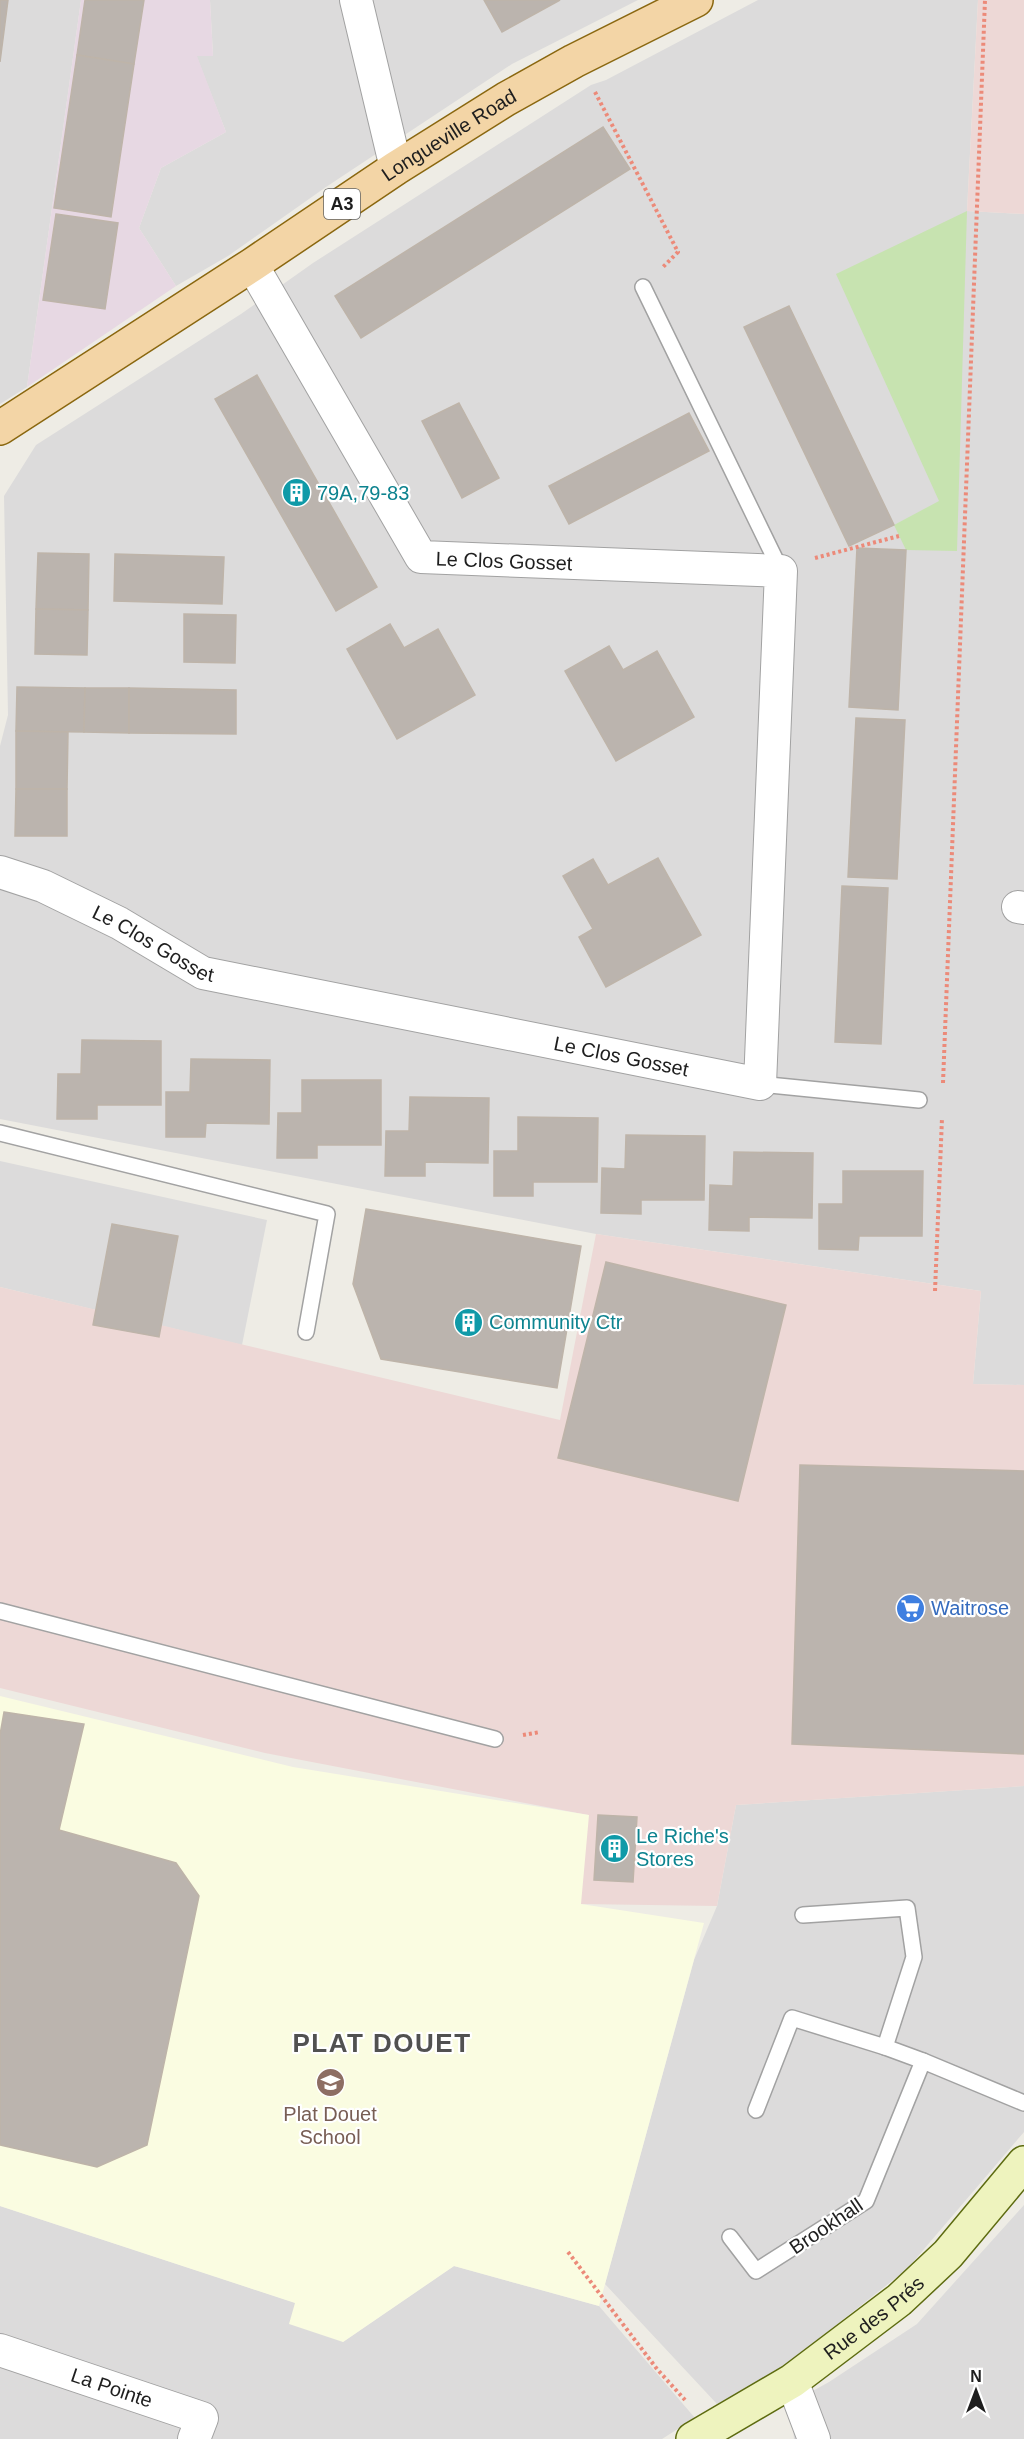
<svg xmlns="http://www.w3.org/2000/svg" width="1024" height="2439" font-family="Helvetica,sans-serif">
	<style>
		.residential { fill: #dcdbdb }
		.commercial { fill: #edd8d6 }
		.industrial { fill: #e7d8e3 }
		.education { fill: #fafce1 }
		.grass { fill: #c7e3b0 }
		.building { fill: #bbb4ae; stroke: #beb4a9; stroke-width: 1.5 }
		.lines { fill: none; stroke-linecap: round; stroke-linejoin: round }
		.lane-casing { stroke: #a2a2a2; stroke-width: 18 }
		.street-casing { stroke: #a2a2a2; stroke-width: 34 }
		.secondary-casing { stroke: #5d6b10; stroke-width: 36 }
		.primary-casing { stroke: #8a670f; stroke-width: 36 }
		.path { stroke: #ec8a79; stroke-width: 4; stroke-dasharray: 3 3; stroke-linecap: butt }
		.lane { stroke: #fff; stroke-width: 15 }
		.street { stroke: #fff; stroke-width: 32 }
		.secondary { stroke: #eef3be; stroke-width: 33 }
		.primary { stroke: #f3d5a6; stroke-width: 33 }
		.labels { text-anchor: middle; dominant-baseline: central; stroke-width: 4.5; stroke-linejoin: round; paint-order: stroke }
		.shield { fill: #fff; stroke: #626262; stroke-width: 1.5 }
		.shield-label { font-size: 18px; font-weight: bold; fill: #1e1e1e }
		.street-label { font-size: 20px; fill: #1e1e1e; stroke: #fff }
		.culture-label { font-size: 20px; fill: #0d838f; stroke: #fff; text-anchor: start }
		.shop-label { font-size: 20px; fill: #366cbe; stroke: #fff; text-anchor: start }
		.education-label { font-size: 20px; fill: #785e54; stroke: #fff }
		.district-label { font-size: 26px; font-weight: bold; letter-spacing: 1.5px; fill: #515151; stroke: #fff }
	</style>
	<rect width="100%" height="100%" fill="#eeece5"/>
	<g class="residential">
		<path d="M0,0H81L27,387L0,404Z"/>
		<path d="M210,0H638L512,64L326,187L228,256L176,286L139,228L161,168L226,132L196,55L213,56Z"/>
		<path d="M758,0H978L967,211L1024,214V1385L973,1384L981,1291L596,1234L0,1119V746L8,715L4,496L36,445L241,314L313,263L591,85L606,80Z"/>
		<path d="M0,1161L267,1220L242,1345L0,1287Z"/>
		<path d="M1024,1786V2132L907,2269L779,2370L717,2404L605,2284L694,1960L717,1906L736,1805Z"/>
		<path d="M1024,2205V2439H794L791,2403L829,2382L917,2324Z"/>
		<path d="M0,2206L299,2304L343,2342L454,2266L599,2306L695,2418L662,2439H0Z"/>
	</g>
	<g class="commercial">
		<path d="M978,0H1024V214L967,211Z"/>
		<path d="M596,1234L981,1291L973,1384L1024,1385V1786L736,1805L717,1906L580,1904L588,1815L265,1753L0,1688V1287L560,1420Z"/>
	</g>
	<path class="industrial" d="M81,0H210L213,56H197L226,132L161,168L139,228L176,286L27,387Z"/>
	<path class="education" d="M0,1696L293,1767L589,1815L581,1904L704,1923L599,2306L454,2266L343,2342L289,2324L295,2303L0,2206Z"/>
	<path class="grass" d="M967,211L957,551L906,550L894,525L939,501L836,274Z"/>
	<g class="building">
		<path d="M0,0H8L0,62Z"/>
		<path d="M85,0H144L134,64L77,55Z"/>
		<path d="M484,0H560L502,32Z"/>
		<path d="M77,55L134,64L111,217L54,208Z"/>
		<path d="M603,127L630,169L361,338L335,296Z"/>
		<path d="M56,214L118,223L105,309L43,300Z"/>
		<path d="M789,306L894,525L849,546L744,327Z"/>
		<path d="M257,375L377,587L336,611L215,399Z"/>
		<path d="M459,403L499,478L462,498L422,421Z"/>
		<path d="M689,413L709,451L569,524L549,486Z"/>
		<path d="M857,548L906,550L898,710L849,707Z"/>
		<path d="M38,553L89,554L88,610L36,609Z"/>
		<path d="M115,554L224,557L222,604L114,601Z"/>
		<path d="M36,609L88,610L87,655L35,654Z"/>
		<path d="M184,614L236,615L235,663L184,662Z"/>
		<path d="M390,624L404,648L438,629L475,695L397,739L347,649Z"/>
		<path d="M609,646L623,670L657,651L694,717L616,761L565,671Z"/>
		<path d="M17,687L85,688L84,732L16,731Z"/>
		<path d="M85,688H129V733L84,732Z"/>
		<path d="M129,688L236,690V734L129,733Z"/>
		<path d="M856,718L905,720L897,879L848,877Z"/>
		<path d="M16,731L68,732L67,789H16Z"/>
		<path d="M16,789H67V836H15Z"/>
		<path d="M658,858L701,935L606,987L579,937L593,929L563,876L593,859L608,885Z"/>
		<path d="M842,886L888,888L881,1044L835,1042Z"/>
		<path d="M82,1040L161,1041V1105H97V1119H57L58,1074H81Z"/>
		<path d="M191,1059L270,1060L269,1124L206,1123L205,1137H166V1092H190Z"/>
		<path d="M302,1080H381V1145H317V1158H277L278,1113H302Z"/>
		<path d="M410,1097L489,1098L488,1163L425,1162V1176H385L386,1131H409Z"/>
		<path d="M518,1117L598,1118L597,1182H533V1196H494V1151H518Z"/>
		<path d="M626,1135L705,1136L704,1200H641V1214L601,1213L602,1168L625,1169Z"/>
		<path d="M734,1152L813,1153L812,1218L749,1217V1231L709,1230L710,1185L733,1186Z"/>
		<path d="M843,1171H923L922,1236H859L858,1250L819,1249V1204H843Z"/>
		<path d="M366,1209L581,1246L557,1388L381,1359L353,1284Z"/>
		<path d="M112,1224L178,1236L159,1337L93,1325Z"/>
		<path d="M606,1262L786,1305L738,1501L558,1458Z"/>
		<path d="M800,1465L1024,1471V1754L792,1744Z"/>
		<path d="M4,1712L84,1724L59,1830L176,1863L199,1896L147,2145L97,2167L0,2145V1735Z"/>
		<path d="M598,1815L637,1817L633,1882L594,1880Z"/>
	</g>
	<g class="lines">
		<defs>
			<g id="lane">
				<path d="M643,287L781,571"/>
				<path d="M760,1084L919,1100"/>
				<path d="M0,1133L327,1214L306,1332"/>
				<path d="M0,1611L495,1739"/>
				<path d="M803,1915L907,1908L914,1957L885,2047L923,2061"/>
				<path d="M756,2110L792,2018L885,2047"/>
				<path d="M730,2237L756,2271L866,2201L923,2061L1024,2103"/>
			</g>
			<g id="street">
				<path d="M356,0L396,168"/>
				<path id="s1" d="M0,872L43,886L119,923L203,973L760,1084L781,571L421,557L252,265"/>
				<path d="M1018,907L1024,908"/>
				<path id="s2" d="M0,2350L202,2418L194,2439"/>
				<path d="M792,2381L814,2439"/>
			</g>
			<g id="secondary">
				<path id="s3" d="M693,2439L792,2381L899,2300L948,2254L1024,2163"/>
			</g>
			<g id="primary">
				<path id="s4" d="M0,428L252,265L396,168L506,99L574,61L696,0"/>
			</g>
		</defs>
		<use href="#lane" class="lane-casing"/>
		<use href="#street" class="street-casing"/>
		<use href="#secondary" class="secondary-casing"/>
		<use href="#primary" class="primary-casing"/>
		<g class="path">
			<path d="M595,92L678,252L663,267"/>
			<path d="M815,558L899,536"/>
			<path d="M943,1083L985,0"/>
			<path d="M935,1291L942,1118"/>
			<path d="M523,1735L540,1732"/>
			<path d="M568,2252L657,2369L685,2400"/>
		</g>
		<use href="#lane" class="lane"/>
		<use href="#street" class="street"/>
		<use href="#secondary" class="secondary"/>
		<use href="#primary" class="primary"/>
	</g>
	<defs>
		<symbol id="building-disc" viewBox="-11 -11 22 22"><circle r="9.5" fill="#0f9aa8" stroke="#fff"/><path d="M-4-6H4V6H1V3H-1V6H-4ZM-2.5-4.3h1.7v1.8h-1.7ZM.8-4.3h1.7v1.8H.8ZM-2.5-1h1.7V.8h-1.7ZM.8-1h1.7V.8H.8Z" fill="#fff"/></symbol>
		<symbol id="supermarket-disc" viewBox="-11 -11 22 22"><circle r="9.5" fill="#3f7fe0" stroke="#fff"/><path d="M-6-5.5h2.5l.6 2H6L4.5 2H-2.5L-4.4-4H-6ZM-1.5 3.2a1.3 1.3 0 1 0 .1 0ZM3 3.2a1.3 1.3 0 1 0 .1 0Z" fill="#fff"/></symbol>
		<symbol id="school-disc" viewBox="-11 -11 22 22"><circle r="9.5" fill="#8d6e63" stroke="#fff"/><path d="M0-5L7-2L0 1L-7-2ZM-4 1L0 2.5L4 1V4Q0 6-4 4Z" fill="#fff"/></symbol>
	</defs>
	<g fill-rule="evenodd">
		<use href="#building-disc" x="280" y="476" width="33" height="33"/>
		<use href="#building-disc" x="452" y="1306" width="33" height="33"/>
		<use href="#supermarket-disc" x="894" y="1592" width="33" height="33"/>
		<use href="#building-disc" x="598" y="1832" width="33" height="33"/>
		<use href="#school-disc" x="314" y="2066" width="33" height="33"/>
	</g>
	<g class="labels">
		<rect class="shield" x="324" y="189" width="36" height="30" rx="4.5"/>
		<g class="shield-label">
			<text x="342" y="204">A3</text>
		</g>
		<g class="street-label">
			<text stroke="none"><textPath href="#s4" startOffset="536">Longueville Road</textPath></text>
			<text transform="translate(504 561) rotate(2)">Le Clos Gosset</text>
			<text stroke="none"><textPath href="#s1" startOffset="170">Le Clos Gosset</textPath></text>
			<text stroke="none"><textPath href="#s1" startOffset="654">Le Clos Gosset</textPath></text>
			<text transform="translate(826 2226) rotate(-34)">Brookhall</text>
			<text stroke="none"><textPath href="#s3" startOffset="218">Rue des Prés</textPath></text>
			<text stroke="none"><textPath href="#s2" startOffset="118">La Pointe</textPath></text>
		</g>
		<g class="culture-label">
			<text x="317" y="493">79A,79-83</text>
			<text x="489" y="1322">Community Ctr</text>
			<text x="636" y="1836">Le Riche's<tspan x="636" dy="23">Stores</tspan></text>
		</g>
		<g class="shop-label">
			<text x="931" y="1608">Waitrose</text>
		</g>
		<g class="education-label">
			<text x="330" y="2114">Plat Douet<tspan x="330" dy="23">School</tspan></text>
		</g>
		<g class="district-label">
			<text x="382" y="2043">PLAT DOUET</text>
		</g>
	</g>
	<g transform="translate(976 2391)" stroke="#ffffff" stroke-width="4.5" paint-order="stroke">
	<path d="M0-4.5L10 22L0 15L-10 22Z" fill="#1e1e1e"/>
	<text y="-9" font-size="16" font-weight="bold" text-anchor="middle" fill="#1e1e1e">N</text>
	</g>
</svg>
